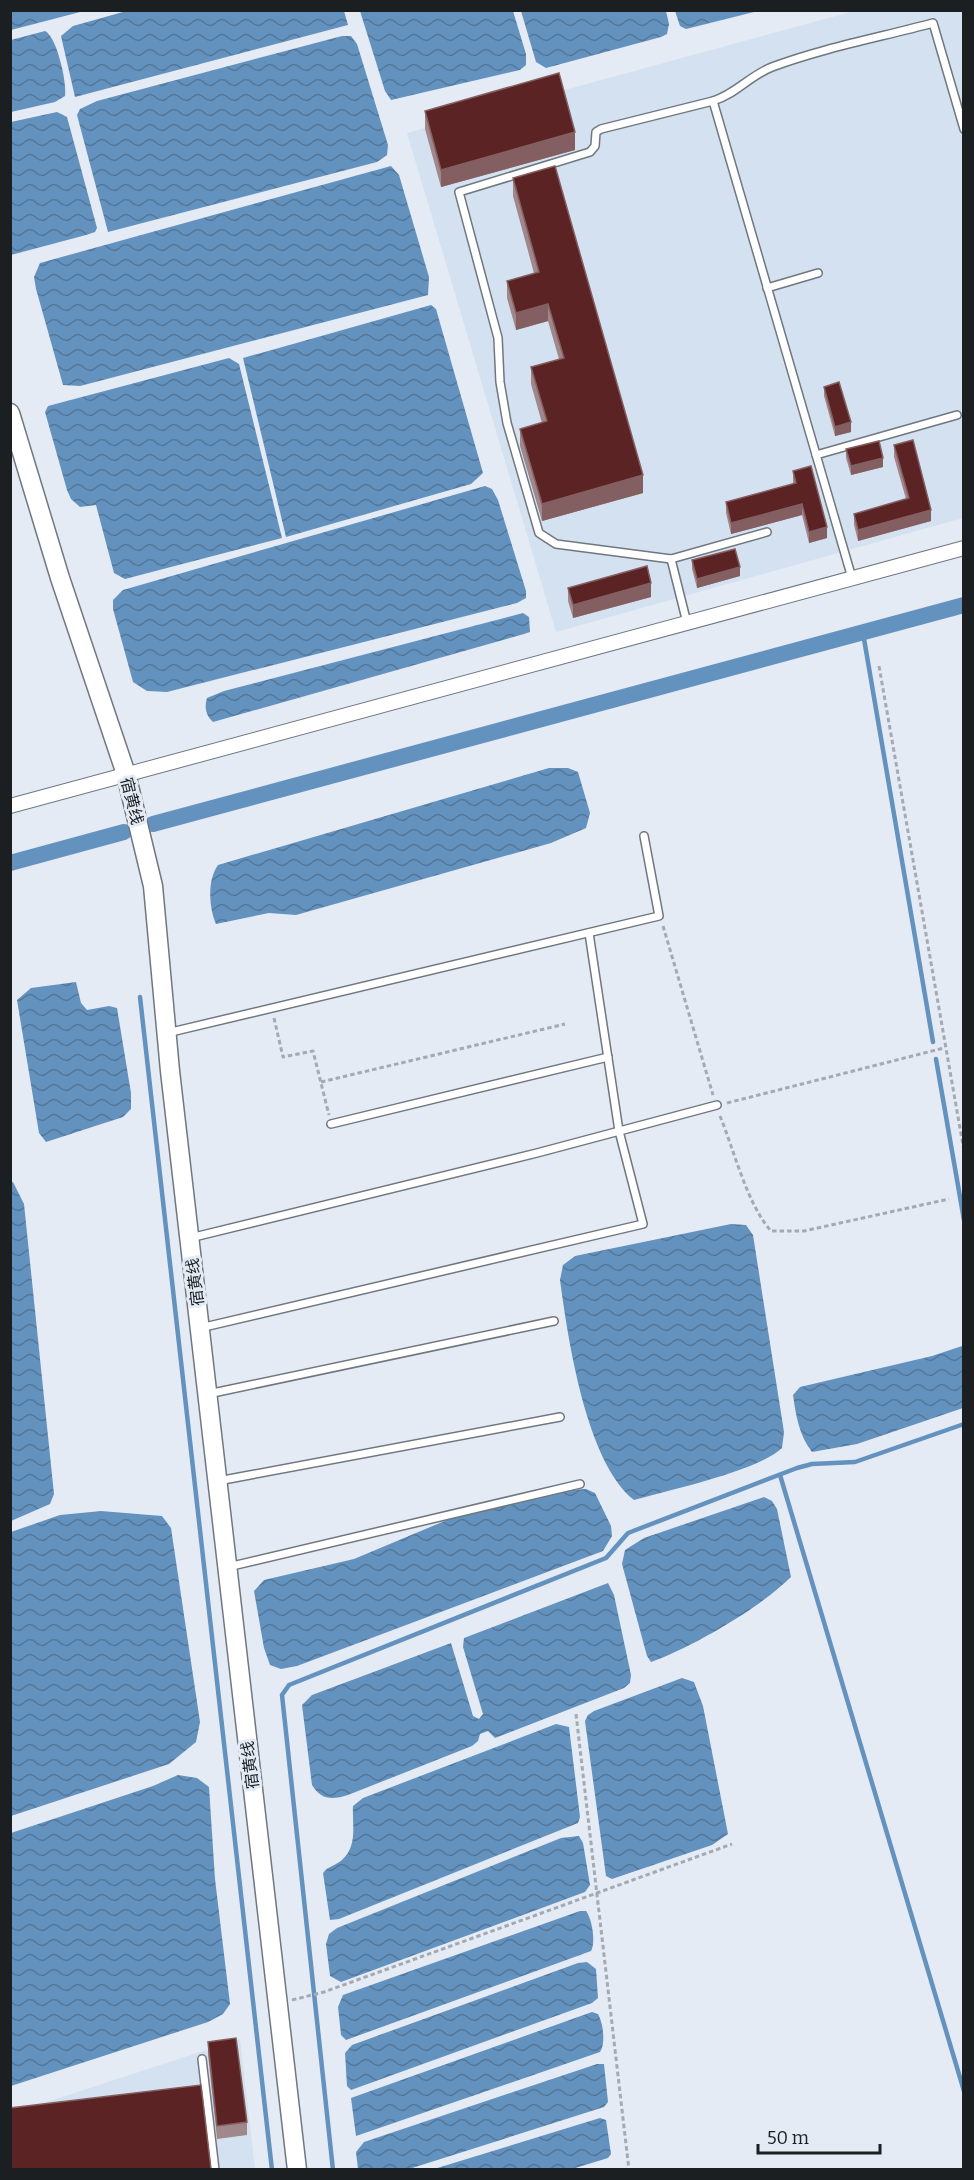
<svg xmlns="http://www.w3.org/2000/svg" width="974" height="2180" font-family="Bitter,'Noto Sans SC',serif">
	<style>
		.built { fill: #d4e1f0 }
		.water { fill: url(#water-waves) }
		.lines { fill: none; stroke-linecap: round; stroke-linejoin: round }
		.stream { stroke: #6492be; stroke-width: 4.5 }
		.canal { stroke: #6492be; stroke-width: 16 }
		.lane-casing { stroke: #70777f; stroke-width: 10 }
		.street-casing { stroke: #70777f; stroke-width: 16 }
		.secondary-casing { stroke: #70777f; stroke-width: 21 }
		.path { stroke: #a4aab2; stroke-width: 3; stroke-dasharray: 4.5 3; stroke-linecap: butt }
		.lane { stroke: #fff; stroke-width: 7 }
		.street { stroke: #fff; stroke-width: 14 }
		.secondary { stroke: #fff; stroke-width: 18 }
		.wall { fill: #a0878c }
		.shaded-wall { fill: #845f62 }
		.building { fill: #5b2323; stroke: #845f62; stroke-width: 1.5 }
		.labels { text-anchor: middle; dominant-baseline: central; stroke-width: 6; stroke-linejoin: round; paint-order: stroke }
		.street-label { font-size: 16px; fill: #1c1f22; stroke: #e4ebf5 }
	</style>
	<defs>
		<pattern id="water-waves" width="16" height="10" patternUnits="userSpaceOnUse" patternTransform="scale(1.5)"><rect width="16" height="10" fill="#6492be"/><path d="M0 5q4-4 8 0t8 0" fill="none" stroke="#52779a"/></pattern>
	</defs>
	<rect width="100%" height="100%" fill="#e4ebf5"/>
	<g class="built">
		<path d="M854,11H963V518L556,632L407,133Z"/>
		<path d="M240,2039L255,2169H11L10,2114Z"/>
	</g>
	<g class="water">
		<path d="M11,10H84V11L11,30Z"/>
		<path d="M130,10L344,11L348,25L75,97L61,36L73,26Z"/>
		<path d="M360,11H513L526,54V65L520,70L391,100L385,91Z"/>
		<path d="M521,11H666L669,24L667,34L661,37L546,68L536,62Z"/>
		<path d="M675,11V10L758,11L686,29L680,26Z"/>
		<path d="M45,31C57,37 67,83 65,96L55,102L11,112V40Z"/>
		<path d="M342,36H351L357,44L388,145L387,155L377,162L108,232L77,115L80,109L97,101Z"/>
		<path d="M57,112L67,117L97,228L95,232L86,235L11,255V122Z"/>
		<path d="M391,166L399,175L429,277L428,295L80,386L63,385L36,289L34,277L40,263Z"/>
		<path d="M431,305L436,309L483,473L471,484L286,537L243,358Z"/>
		<path d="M229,358L239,364L282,538L125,579L114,573L96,505L80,507L71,499L67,490L45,412L48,406Z"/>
		<path d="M485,486L492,489L498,500L526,591V598L517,603L167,692L147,691L133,682L113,609V600L123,590Z"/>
		<path d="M523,613L529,617L530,632L524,634L213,722C206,716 204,707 207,698L224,691Z"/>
		<path d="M549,768H568L578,772L590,813L586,828L551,843L296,915L269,913L216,924C209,908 207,880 218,865Z"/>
		<path d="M76,982L81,1003L87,1010L109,1006L117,1008L131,1093V1109L123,1117L46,1142L39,1133L17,1000L31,988Z"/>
		<path d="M11,1182H13L24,1204L54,1494L50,1504L11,1521Z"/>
		<path d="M731,1224L746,1225L753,1235L784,1432L782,1448C758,1471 669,1490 634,1500C586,1462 568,1339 560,1280L563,1265L575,1256Z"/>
		<path d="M962,1346L963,1408L857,1444L812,1452C799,1435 796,1416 793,1395L800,1387L932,1356Z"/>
		<path d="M586,1489L595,1493L611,1526L612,1536L603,1551L297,1666L281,1669L270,1665L264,1648L254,1591L264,1580L354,1559L447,1520L571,1490Z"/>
		<path d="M764,1497L772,1501L777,1509L791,1577C760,1608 692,1647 651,1662L647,1656L622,1564L625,1550L644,1538Z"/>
		<path d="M101,1511L162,1516L171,1528L200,1722L196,1742L169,1764L11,1816V1532L60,1515Z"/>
		<path d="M608,1583L614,1595L631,1675L630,1683L624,1688L495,1738L488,1731L480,1734L478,1741L472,1746L348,1795C332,1800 321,1800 312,1785L302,1705L312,1695L451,1643L473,1716L479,1719L483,1714L463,1647L464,1638Z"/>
		<path d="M682,1678L694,1682L703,1706L728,1834L712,1845L612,1879L606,1876L585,1721L588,1715L594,1711Z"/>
		<path d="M556,1724L569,1727L580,1817L578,1823L339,1919L330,1920L323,1873C328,1866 335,1866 342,1860C358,1845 352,1825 353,1806L363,1798Z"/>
		<path d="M178,1775L197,1778L209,1787L215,1879L230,2004L223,2014L208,2022L11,2086V1833L153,1786Z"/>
		<path d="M579,1836L583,1843L590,1885L585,1892L341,1982L330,1976L326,1944L329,1934L337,1928L561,1838Z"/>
		<path d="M580,1911H586C592,1919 596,1942 591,1951L346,2040L341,2035L338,2007L343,1995Z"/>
		<path d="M587,1962L596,1969L598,1998L592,2003L351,2090L347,2086L345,2053L352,2045L578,1963Z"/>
		<path d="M592,2012L598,2014C603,2023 606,2043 600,2052L356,2136L351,2098Z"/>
		<path d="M597,2064H604L608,2102L604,2107L409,2169H358L356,2152L364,2142Z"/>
		<path d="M600,2118L606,2120L611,2154L608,2158L572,2169H434Z"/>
	</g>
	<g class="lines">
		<g class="stream">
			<path d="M863,633L933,1042"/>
			<path d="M140,997L272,2170"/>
			<path d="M936,1059L964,1220"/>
			<path d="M780,1475L964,2091"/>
			<path d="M333,2170L282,1695L289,1685L606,1558L628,1533L797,1468L812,1464L855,1462L964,1424"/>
		</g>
		<g class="canal">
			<path d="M153,824L964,605"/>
			<path d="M10,863L124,832"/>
		</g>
		<defs>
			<g id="lane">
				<path d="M713,101C736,94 749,76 772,67C823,48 881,37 933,23L964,129"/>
				<path d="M767,288L818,273"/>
				<path d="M816,455L957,415"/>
				<path d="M767,532L671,559L556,544L539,533L507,423L500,382L498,338L459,192L590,152L595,146L596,132L601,129L713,101L852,578"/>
				<path d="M671,559L687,623"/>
				<path d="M167,1033L659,916L644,836"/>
				<path d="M331,1124L608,1057"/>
				<path d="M190,1238L537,1153L717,1105"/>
				<path d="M200,1328L643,1224L619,1131L589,933"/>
				<path d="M208,1394L554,1321"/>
				<path d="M218,1481L560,1417"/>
				<path d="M228,1567L580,1484"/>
				<path d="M202,2059L215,2170"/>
			</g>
			<path id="street" d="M10,806L964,548"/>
			<path id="secondary" d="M10,413L60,578L126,774L153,886L170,1071L297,2170"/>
		</defs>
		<use href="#lane" class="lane-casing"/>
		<use href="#street" class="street-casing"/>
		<use href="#secondary" class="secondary-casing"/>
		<g class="path">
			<path d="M879,666L964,1151"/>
			<path d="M663,926L713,1095"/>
			<path d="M274,1018L283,1057L313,1051L329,1115"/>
			<path d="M321,1082L565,1024"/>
			<path d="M727,1103L944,1048"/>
			<path d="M720,1116C734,1150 747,1204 771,1231H804L949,1199"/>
			<path d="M576,1714L629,2170"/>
			<path d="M292,2000L324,1992L732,1844"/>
		</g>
		<use href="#lane" class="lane"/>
		<use href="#street" class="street"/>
		<use href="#secondary" class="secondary"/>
	</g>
	<g class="wall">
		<path d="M425,111L575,150L441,187L425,129Z"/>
		<path d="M513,178L643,493L542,521L520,446V429L542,423L531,384V367L559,359L548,321L516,330L507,298V281L534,273L513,196Z"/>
		<path d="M824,387L851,432L835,436L824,396Z"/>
		<path d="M894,445L931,521L858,541L854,525V514L906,499L894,457Z"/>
		<path d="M846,449L883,467L851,475L846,458Z"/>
		<path d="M793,471L827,538L809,543L802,515L731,534L726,513V502L793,484Z"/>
		<path d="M692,560L740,576L697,588L692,569Z"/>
		<path d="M568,588L651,597L573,618L568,601Z"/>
		<path d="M208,2042L247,2122V2135L217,2139L208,2055Z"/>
	</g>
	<g class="shaded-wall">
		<path d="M575,132V150L441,187V170Z"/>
		<path d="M548,304V321L516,330V313Z"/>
		<path d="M851,422V432L835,436V427Z"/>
		<path d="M883,458V467L851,475V466Z"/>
		<path d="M643,475V493L542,521V504Z"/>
		<path d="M802,504V515L731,534V523Z"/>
		<path d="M931,510V521L858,541V530Z"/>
		<path d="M827,527V538L809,543V532Z"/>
		<path d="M740,567V576L697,588V579Z"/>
		<path d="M651,583V597L573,618V605Z"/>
	</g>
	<g class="building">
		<path d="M559,73L575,132L441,170L425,111Z"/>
		<path d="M555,166L643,475L542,504L520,429L547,421L531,367L564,358L548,304L516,313L507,281L539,272L513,178Z"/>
		<path d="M839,382L851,422L835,427L824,387Z"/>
		<path d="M913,440L931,510L858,530L854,514L909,498L894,445Z"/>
		<path d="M879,441L883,458L851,466L846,449Z"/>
		<path d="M811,466L827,527L809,532L802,504L731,523L726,502L796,483L793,471Z"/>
		<path d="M735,549L740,567L697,579L692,560Z"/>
		<path d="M647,566L651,583L573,605L568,588Z"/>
		<path d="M236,2038L247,2122L217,2126L208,2042Z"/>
		<path d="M201,2085L211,2169H10V2108Z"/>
	</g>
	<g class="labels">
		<g class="street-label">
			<text transform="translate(132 801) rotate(76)">宿黄线</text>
			<text transform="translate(195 1282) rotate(-97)">宿黄线</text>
			<text transform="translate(250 1765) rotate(-97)">宿黄线</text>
		</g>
	</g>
	<rect width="974" height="2180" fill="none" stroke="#1c1f22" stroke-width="24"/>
	<path d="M758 2144v9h122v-9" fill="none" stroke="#1c1f22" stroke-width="3"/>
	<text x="767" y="2144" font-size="18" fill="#1c1f22" stroke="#e4ebf5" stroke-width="4.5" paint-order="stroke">50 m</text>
</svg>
